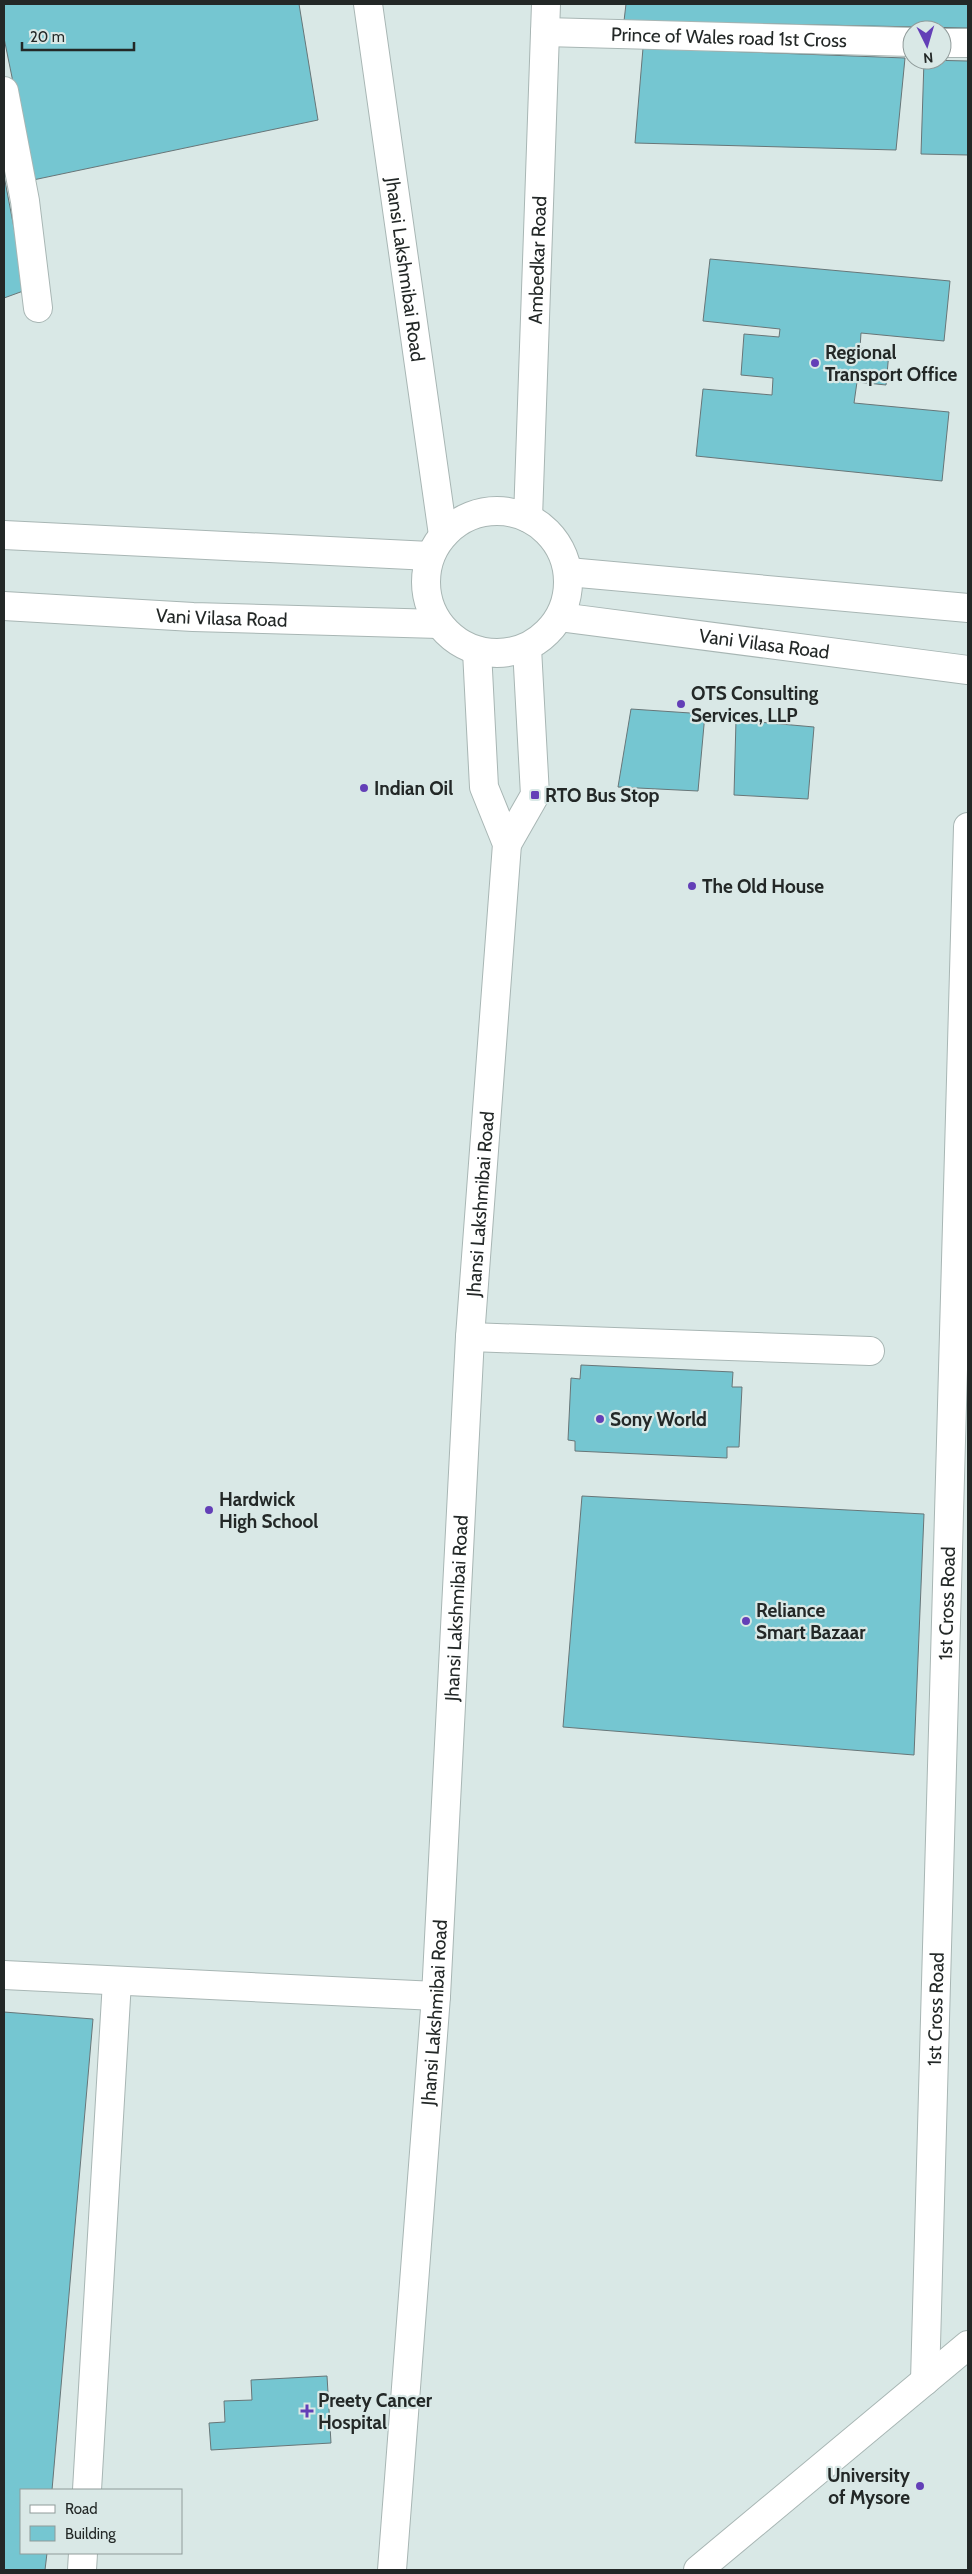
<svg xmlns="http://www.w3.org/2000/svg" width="972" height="2574" font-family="Cabin,sans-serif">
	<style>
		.building { fill: #75c6d1; stroke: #687678 }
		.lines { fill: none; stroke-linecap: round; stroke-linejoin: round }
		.street-casing { stroke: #a8b6b4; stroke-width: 30 }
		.secondary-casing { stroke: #a8b6b4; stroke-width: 30 }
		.primary-casing { stroke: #a8b6b4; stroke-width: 30 }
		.street { stroke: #fff; stroke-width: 28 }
		.secondary { stroke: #fff; stroke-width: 28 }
		.primary { stroke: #fff; stroke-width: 28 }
		.poi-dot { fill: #633fb7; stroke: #d9e8e6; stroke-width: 2 }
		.labels { text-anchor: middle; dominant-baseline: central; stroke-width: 4.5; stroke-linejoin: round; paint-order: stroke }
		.street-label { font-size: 19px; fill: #232827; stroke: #d9e8e6 }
		.poi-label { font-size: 19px; font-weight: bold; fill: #232827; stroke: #d9e8e6; text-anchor: start }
	</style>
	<rect width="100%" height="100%" fill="#d9e8e6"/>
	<g class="building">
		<path d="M4,4H299L318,120L33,180L4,38Z"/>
		<path d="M626,4H968V28L624,21Z"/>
		<path d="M643,48L905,58L896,150L635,143Z"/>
		<path d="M924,60L968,61V155L921,154Z"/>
		<path d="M4,176L26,290L4,298Z"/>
		<path d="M710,259L950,281L944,341L861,333L860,348L889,352L886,385L857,382L854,403L949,412L942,481L696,456L703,389L772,395L773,378L741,375L744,334L779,337L780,329L703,321Z"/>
		<path d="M631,709L705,714L698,791L618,787Z"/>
		<path d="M736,720L814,727L808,799L734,795Z"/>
		<path d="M581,1365L733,1372L732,1387H742L739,1447H727V1458L575,1451V1441L568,1440L571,1378L580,1379Z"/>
		<path d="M582,1496L924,1514L914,1755L563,1727Z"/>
		<path d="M4,2012L93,2019L52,2490H21V2553H47L45,2570H4Z"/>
		<path d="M327,2376L331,2443L211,2450L209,2423L225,2422L224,2401L252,2400L251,2380Z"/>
	</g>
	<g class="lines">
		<defs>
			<g id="street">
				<path id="s1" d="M545,32L912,42"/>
				<path d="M942,43H968"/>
				<path d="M4,91L25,201L38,308"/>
				<path d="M470,1337L870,1351"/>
				<path d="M4,1975L436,1996"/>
				<path id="s2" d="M925,2381L968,827"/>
				<path d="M87,2490L117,1981"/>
				<path d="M82,2570L83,2553"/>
			</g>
			<g id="secondary">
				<path id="s3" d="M528,518L546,4"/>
				<path d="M4,535L430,556"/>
				<path d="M568,572L968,608"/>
				<path id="s4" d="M4,606L193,617L439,624"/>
				<path id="s5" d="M560,617L968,670"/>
				<path d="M698,2570L968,2345"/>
			</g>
			<g id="primary">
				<path id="s6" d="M368,4L443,535"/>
				<circle cx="497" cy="582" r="71"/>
				<path d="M507,844L535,795L527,648"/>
				<path id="s7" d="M392,2570L436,1996L470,1337L507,844L484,787L477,651"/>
			</g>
		</defs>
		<use href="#street" class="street-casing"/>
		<use href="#secondary" class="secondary-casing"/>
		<use href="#primary" class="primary-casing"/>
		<use href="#street" class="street"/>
		<use href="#secondary" class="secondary"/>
		<use href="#primary" class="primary"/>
	</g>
	<g class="poi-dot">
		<circle cx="815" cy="363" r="5"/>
		<circle cx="681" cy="704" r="5"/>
		<circle cx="364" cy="788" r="5"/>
		<rect x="530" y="790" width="10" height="10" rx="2.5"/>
		<circle cx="692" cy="886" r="5"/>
		<circle cx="600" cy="1419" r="5"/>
		<circle cx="209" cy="1510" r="5"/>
		<circle cx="746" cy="1621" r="5"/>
		<path d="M304.5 2403.5h5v5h5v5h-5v5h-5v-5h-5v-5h5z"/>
		<circle cx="920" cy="2486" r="5"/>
	</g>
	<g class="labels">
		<g class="street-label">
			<text stroke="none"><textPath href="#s1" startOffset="184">Prince of Wales road 1st Cross</textPath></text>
			<text stroke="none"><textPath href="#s3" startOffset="258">Ambedkar Road</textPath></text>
			<text stroke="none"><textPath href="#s6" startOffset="268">Jhansi Lakshmibai Road</textPath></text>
			<text stroke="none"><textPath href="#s4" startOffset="218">Vani Vilasa Road</textPath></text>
			<text stroke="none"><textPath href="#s5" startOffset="206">Vani Vilasa Road</textPath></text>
			<text stroke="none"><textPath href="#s7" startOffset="1369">Jhansi Lakshmibai Road</textPath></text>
			<text stroke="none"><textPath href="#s2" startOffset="778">1st Cross Road</textPath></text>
			<text stroke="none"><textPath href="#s7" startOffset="964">Jhansi Lakshmibai Road</textPath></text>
			<text stroke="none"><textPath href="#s2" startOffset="372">1st Cross Road</textPath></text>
			<text stroke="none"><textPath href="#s7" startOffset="559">Jhansi Lakshmibai Road</textPath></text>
		</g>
		<g class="poi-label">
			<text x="825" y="352">Regional<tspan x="825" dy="22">Transport Office</tspan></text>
			<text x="691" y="693">OTS Consulting<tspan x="691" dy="22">Services, LLP</tspan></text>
			<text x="374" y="788">Indian Oil</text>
			<text x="545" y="795">RTO Bus Stop</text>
			<text x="702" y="886">The Old House</text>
			<text x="610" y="1419">Sony World</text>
			<text x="219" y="1499">Hardwick<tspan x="219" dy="22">High School</tspan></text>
			<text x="756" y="1610">Reliance<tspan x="756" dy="22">Smart Bazaar</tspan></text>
			<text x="318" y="2400">Preety Cancer<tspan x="318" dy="22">Hospital</tspan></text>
			<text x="910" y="2475" text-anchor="end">University<tspan x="910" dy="22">of Mysore</tspan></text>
		</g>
	</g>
	<rect width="972" height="2574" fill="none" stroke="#232827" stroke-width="10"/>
	<rect x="20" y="2489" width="162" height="65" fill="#d9e8e6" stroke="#909b9a"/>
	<rect x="30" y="2505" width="25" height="8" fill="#ffffff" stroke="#909b9a"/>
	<text x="65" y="2514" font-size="15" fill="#232827">Road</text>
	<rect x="30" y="2526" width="25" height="15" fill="#75c6d1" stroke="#909b9a"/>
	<text x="65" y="2539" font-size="15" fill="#232827">Building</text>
	<g transform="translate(927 45) rotate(175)"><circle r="24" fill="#d9e8e6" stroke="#909b9a"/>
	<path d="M0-4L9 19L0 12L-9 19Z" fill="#633fb7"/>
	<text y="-8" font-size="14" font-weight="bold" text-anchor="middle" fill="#232827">N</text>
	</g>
	<path d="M22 42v8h112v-8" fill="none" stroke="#232827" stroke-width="2.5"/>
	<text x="30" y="42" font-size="15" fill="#232827" stroke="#d9e8e6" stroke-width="4" paint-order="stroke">20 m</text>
</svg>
